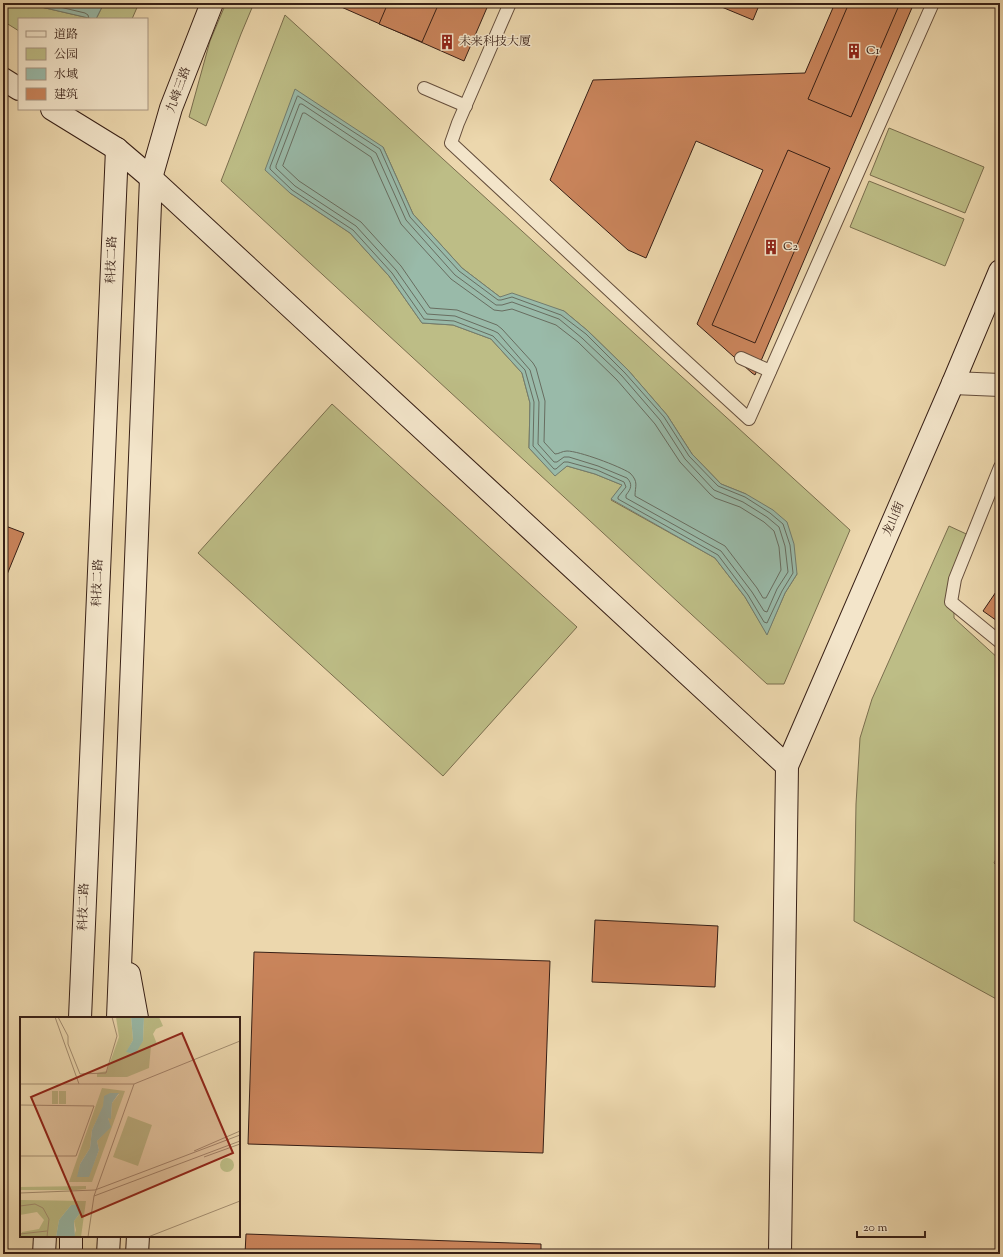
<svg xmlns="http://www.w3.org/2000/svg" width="1003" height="1257" font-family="'Sorts Mill Goudy','Noto Serif SC',serif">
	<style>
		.green { fill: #bdbd86; stroke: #7a6e4e; fill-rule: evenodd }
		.water { fill: #99baa9; stroke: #727c6e }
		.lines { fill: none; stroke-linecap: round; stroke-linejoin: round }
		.shore { stroke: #686d60; stroke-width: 1 }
		.building { fill: #c9845b; stroke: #382016 }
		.lane-casing { stroke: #654e3c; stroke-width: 14 }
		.street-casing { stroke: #654e3c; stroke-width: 24 }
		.secondary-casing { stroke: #382016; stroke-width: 24 }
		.lane { stroke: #f3e5ca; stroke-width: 12 }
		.street { stroke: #f3e5ca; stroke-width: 22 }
		.secondary { stroke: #f3e5ca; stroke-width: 22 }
		.labels { text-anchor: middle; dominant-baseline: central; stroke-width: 3; stroke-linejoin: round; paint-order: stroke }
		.poi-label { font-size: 12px; fill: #382016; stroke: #f3e5ca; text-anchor: start }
		.street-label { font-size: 12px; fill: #382016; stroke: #f3e5ca }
		.inset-road { fill: none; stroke: #a48e71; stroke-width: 1 }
		.view { fill: #8f2418; fill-opacity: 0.15; stroke: #8f2418; stroke-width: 2 }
		.inset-edge { fill: none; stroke: #382016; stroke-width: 2 }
	</style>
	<rect width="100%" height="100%" fill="#ecd7ad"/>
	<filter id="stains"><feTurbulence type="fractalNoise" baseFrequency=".005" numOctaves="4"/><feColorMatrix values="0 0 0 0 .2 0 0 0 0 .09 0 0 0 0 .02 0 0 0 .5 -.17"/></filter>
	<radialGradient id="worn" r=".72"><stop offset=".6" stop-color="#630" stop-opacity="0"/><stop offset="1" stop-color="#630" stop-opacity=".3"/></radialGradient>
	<g class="green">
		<path d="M3,3H38L41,7L93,19H19V31L3,21Z"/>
		<path d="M104,3H139L132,19H96Z"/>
		<path d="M226,3H254L241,34L206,126L189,117L210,41Z"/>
		<path d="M285,15L850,530L784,684H767L221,181ZM383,147L413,214L462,268L500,297L564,311L588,331L628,370L667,415L692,454L721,484L746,494L797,574L785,593L767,634L745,597L715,558L611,500L622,485L595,474L567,466L555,475L529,448L530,403L522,373L491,339L453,325L422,323L389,276L350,233L290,193Z"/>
		<path d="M889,128L984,167L965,213L870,175Z"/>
		<path d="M869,181L964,219L945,266L850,227Z"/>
		<path d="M332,404L577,627L443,776L198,553Z"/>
		<path d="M949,526L975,538L954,590V618L1000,660V851L994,863L1000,869V1001L854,921L856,804L860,738L872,699Z"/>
	</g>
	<g class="water">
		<path d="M38,3H104L96,19H93L41,7Z"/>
		<path d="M295,89L383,147L413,214L462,268L500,297L512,293L564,311L588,331L628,370L667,415L692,454L721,484L746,494L773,510L787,522L794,544L797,574L785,593L767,635L745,597L715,558L611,499L622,485L595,474L567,466L555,476L529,448L530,403L522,373L491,339L453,325L422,323L389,276L350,233L290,193L265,170Z"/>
	</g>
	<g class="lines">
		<g class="shore">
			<path d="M43,3L85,13L88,15L89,19"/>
			<path d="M298,96L380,149L410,217L459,271L498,300H501L512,297L561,315L586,334L625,373L664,417L689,456L718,486L745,497L770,513L783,524L790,545L793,573L782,591L767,623L764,622L748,595L718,555L618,499V497L626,487L624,482L597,470L568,462H564L556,469H554L533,446L534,402L525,370L493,336L454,321L424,319L392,273L353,230L292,190L270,169V167L297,97Z"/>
			<path d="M300,104H302L376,153L406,220L455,275L496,305H502L512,302L559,319L582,338L622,376L660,420L685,459L714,490L743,502L767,517L779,527L785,546L788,572L777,589L767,612L764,611L752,592L721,551L626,498V495C631,489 633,484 627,478L598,466L569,457H564L557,462H554L538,444L539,402L530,370L498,333L494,331L455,316L427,314L396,270L356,226L295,186L276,168V166Z"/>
			<path d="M303,113H305L371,157L401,224L451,279L494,310L502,311L512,309L556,325L578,342L617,380L655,424L680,462L710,494L715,498L740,507L764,522L774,531L779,547L781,570L766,598H763L757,588L725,546L635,496C635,486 639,482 630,473C619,466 579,451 567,451C562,451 559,454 555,454L544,442L545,401L536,368L533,363L502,329L497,325L457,310L430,308L401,266L361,222L299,181L283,166Z"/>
		</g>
	</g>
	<g class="building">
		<path d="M340,3H489L464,61L339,6Z"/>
		<path d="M388,3H439L422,42L379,24Z"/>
		<path d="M712,3H760L753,20Z"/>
		<path d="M835,3H914L755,375L752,373L697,324L763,170L696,141L646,258L628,250L550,180L593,80L805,73Z"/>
		<path d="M849,3H900L851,117L808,99Z"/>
		<path d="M788,150L830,168L755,343L712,325Z"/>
		<path d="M3,188L6,190L5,417L3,416Z"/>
		<path d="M3,525L24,533L6,577L3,576Z"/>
		<path d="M1000,586V623L983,611Z"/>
		<path d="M595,920L718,926L715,987L592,982Z"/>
		<path d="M254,952L550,961L543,1153L248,1144Z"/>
		<path d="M246,1234L541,1244V1254H245Z"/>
	</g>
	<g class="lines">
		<defs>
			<g id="lane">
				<path d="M510,3L458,123L451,143L666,343L749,419L933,3"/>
				<path d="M424,88L466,106"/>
				<path d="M741,358L770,371"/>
				<path d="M1000,467L955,579L951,602L1000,642"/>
			</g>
			<path id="street" d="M953,383L1000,385"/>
			<g id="secondary">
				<path d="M3,79L19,89"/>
				<path d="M52,109L117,149L151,178L787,766"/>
				<path d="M129,974L137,1018"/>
				<path d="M80,1018L117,149"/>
				<path d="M118,1018L151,178L171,108L212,3"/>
				<path d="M44,1254L45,1236"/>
				<path d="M71,1254V1236"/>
				<path d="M108,1254L109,1236"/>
				<path d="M137,1254L138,1236"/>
				<path d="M780,1254L787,766L953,383L1000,271"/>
			</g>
		</defs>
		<use href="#lane" class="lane-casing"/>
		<use href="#street" class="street-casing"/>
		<use href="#secondary" class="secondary-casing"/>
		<use href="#lane" class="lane"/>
		<use href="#street" class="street"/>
		<use href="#secondary" class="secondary"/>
	</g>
	<defs>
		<symbol id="building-bare" viewBox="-9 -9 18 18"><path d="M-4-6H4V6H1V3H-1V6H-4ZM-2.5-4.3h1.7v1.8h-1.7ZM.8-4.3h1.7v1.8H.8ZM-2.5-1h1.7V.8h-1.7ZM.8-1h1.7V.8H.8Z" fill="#8f2418" stroke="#f3e5ca" stroke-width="2.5" paint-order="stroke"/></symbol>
	</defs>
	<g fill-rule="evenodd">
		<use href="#building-bare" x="436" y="31" width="22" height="22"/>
		<use href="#building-bare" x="843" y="40" width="22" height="22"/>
		<use href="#building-bare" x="760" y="236" width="22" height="22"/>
	</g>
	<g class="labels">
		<g class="poi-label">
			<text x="459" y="42">未来科技大厦</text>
			<text x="866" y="51">C1</text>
			<text x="783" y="247">C2</text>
		</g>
		<g class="street-label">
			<text transform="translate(179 90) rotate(-70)">九峰三路</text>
			<text transform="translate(112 260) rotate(-88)">科技二路</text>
			<text transform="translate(894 519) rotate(-67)">龙山街</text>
			<text transform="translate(98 583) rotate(-88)">科技二路</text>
			<text transform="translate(84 907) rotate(-88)">科技二路</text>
		</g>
	</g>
	<g transform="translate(20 1017)">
		<rect width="220" height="220" fill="#ecd7ad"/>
		<path d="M96,0H111L113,23L107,34L123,24L124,0H139L143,9L136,12L133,17L137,27L131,29L129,51L107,60H77V56L87,54L99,20ZM82,71L105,74L72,165H49ZM90,76L99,77L92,86L91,101H88L90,110L77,124L79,133L70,156L58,160L60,147L70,131L72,113ZM32,74H38V87H32ZM39,74H46V87H39ZM108,99L132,108L118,149L93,140ZM200 148a7 7 0 1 1 14 0a7 7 0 1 1-14 0ZM66,169V172L56,173H0V170ZM0,183L66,184L61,220L54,219L56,213L54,204L61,195L51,188L39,203L36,220H0L2,215L19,212L24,203L17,195L0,198Z" fill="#bdbd86" fill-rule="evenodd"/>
		<path d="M111,0H124L123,24L115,37L106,35L113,23ZM90,76H99L92,86L91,102L88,101L91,110L77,124L79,133L69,160H57L60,147L70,131L72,113L83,89L84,79ZM51,188H59L61,195L54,204L55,220H36L39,203Z" fill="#99baa9"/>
		<path class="inset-road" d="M35,0L59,67M38,0L48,19V27L60,57L86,56L97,19L92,0M0,67H114L220,24M0,88L74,89L56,139H0M174,134L220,114M184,140L220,127M0,176L75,173L220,118M74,179L220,124M0,189L15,187L23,191L29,202L27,220M0,217L27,214M68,220L74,179L114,67M128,220L220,184"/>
		<path class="view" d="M162,16L213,136L62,200L11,80Z"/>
		<rect width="220" height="220" class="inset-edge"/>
	</g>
	<rect width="1003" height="1257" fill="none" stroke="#ecd7ad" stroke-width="16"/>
	<rect x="4" y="4" width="995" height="1249" fill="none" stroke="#382016" stroke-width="2"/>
	<rect x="8" y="8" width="987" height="1241" fill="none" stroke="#382016"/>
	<rect x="18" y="18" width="130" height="92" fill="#f3e5ca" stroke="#a89682"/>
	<rect x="26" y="31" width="20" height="6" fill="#f3e5ca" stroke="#a89682"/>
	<text x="54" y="38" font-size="12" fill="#382016">道路</text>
	<rect x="26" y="48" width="20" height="12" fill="#bdbd86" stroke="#a89682"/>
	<text x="54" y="58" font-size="12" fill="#382016">公园</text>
	<rect x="26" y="68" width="20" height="12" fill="#99baa9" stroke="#a89682"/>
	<text x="54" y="78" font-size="12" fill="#382016">水域</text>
	<rect x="26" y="88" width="20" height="12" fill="#c9845b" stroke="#a89682"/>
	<text x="54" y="98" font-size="12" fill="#382016">建筑</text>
	<path d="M857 1231v6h68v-6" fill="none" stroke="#382016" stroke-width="2"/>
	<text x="863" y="1231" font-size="12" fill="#382016" stroke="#f3e5ca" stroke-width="3" paint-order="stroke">20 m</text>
	<rect width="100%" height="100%" filter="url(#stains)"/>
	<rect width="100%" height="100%" fill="url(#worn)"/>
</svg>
